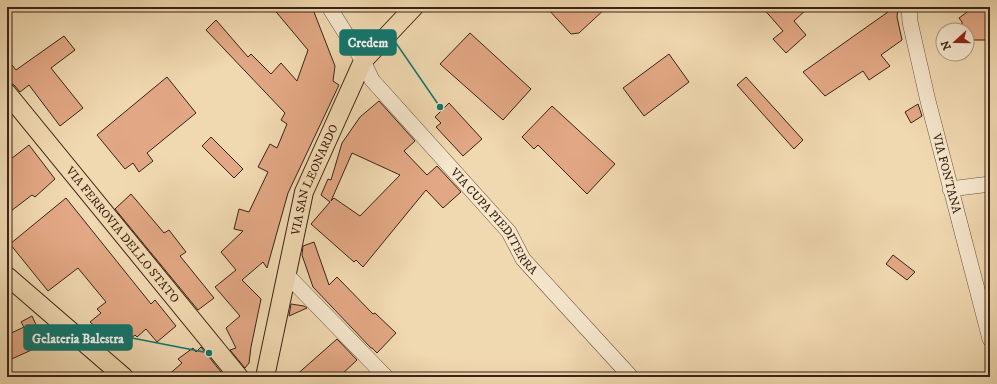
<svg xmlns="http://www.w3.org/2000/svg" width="997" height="384" font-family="'IM FELL DW Pica',serif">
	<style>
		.building { fill: #e2a784; stroke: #3a2317; fill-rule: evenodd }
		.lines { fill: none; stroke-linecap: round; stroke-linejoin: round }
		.minor-casing { stroke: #68503d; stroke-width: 16 }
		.major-casing { stroke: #3a2317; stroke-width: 20 }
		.minor { stroke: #f5e6cc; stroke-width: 15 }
		.major { stroke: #f0d8b0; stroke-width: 18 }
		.labels { text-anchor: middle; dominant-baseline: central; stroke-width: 3; stroke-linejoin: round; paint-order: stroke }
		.street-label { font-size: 12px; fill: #3a2317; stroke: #f5e6cc }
		.leader { fill: none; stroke: #0f766e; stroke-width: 1.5 }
		.callout-dot { fill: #0f766e; stroke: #f5e6cc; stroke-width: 1.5 }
		.callout { fill: #0f766e; stroke: #0f766e; stroke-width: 1.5 }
		.callout-label { font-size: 13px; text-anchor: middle; font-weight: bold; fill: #fff }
	</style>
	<rect width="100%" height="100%" fill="#f0d8b0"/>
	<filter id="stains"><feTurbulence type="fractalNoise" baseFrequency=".005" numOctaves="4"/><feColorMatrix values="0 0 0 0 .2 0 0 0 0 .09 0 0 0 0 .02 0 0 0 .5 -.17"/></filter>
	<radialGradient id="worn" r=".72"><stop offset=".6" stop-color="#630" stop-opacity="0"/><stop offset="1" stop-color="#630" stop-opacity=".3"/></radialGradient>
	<g class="building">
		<path d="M272,7H312L335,66L333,81L339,85L288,193L267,268L263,262L242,280L261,299L251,347L249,363L245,368L230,350L236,348L226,328L240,316L215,287L236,270L221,252L243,231L234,229L239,209L249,212L268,172L258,167L270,144L277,148L287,124L281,120L285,113L206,30L216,20L248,57L251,54L271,74L281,63L297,81L308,50Z"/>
		<path d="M546,7H607L579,33L571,34Z"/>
		<path d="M762,7H809L794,21L806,35L786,53L773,39L783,31Z"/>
		<path d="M895,7H898L897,17L902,40L881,55L890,66L869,80L863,71L825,96L803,72Z"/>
		<path d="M974,7H982L986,13H990V40H971L967,35V30H963L962,28V22L959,18Z"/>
		<path d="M470,33L531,89L503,120L440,64Z"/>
		<path d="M64,36L75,50L51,68L83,108L60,126L29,85L20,92L15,86L11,83H7V59L16,70Z"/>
		<path d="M669,54L689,82L644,116L623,88Z"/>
		<path d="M167,77L196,113L147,153L153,161L139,172L133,163L125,169L97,135Z"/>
		<path d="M746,77L803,140L794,149L737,85Z"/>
		<path d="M379,101L415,141L404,151L427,175L437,166L461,192L443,208L426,190L363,267L356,260L354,262L311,224L330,202L321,195L328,179L331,180L342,143L360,117ZM352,153L400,175L360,216L334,198L331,201Z"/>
		<path d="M449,103L482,139L463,156L436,127L441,123L435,117Z"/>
		<path d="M918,104L922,116L911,123L905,112Z"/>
		<path d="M552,106L615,164L587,194L538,145L534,149L522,137Z"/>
		<path d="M211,137L243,169L234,178L202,146Z"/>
		<path d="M29,145L55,179L35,197L32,195L7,214V162Z"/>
		<path d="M131,194L164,233L169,230L186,252L180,256L214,298L198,310L115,209Z"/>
		<path d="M66,198L151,304L155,300L176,326L157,342L146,329L137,337L135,335L119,348L90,322L101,313L97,309L106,302L78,268L48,291L10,244Z"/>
		<path d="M314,242L329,285L337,277L373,314L375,313L396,333L377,353L372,348H371L313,287L302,255L303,246Z"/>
		<path d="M893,255L915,272L907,280L886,264Z"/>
		<path d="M291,304L304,306L307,308L289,316Z"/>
		<path d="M32,316L45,344L7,361V335L24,327L21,322Z"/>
		<path d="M337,339L357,360L339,377H294Z"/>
		<path d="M201,347L225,377H166L182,363L178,359L193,348L196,352Z"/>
	</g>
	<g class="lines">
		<defs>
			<g id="minor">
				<path id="s1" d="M329,7L363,61L372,80L509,232L523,259L631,377"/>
				<path id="s2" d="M909,7L910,22L928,101L990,339"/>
				<path d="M950,189L990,184"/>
				<path d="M287,275L386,377"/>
			</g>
			<g id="major">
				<path id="s3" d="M7,93L239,377"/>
				<path d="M7,276L124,377"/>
				<path id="s4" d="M265,377L304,192L363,61L414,7"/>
			</g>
		</defs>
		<use href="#minor" class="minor-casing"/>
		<use href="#major" class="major-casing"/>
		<use href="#minor" class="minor"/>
		<use href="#major" class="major"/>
	</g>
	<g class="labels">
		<g class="street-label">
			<text stroke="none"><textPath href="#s2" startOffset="171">VIA FONTANA</textPath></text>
			<text stroke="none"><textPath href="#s4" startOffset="204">VIA SAN LEONARDO</textPath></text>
			<text stroke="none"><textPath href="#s1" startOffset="272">VIA CUPA PIEDITERRA</textPath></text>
			<text stroke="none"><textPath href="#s3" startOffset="183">VIA FERROVIA DELLO STATO</textPath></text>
		</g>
	</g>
	<path class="leader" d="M440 107L396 43M209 353L132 338"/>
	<g class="callout-dot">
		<circle cx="440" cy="107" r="4"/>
		<circle cx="209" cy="353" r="4"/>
	</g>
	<g class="callout">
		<rect x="340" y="30" width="56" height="25" rx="4"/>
		<rect x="24" y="325" width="108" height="25" rx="4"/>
	</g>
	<g class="callout-label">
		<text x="368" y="47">Credem</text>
		<text x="78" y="343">Gelateria Balestra</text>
	</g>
	<rect width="997" height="384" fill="none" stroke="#f0d8b0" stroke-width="24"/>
	<rect x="8" y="8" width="981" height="368" fill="none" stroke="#3a2317" stroke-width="2"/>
	<rect x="12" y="12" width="973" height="360" fill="none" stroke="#3a2317"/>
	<g transform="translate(955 42) rotate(249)"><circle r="19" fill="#f5e6cc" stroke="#aa9884"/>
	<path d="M0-3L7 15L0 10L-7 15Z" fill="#8f2418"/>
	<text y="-6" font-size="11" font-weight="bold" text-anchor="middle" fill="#3a2317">N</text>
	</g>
	<rect width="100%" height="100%" filter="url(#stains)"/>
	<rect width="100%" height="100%" fill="url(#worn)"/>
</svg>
